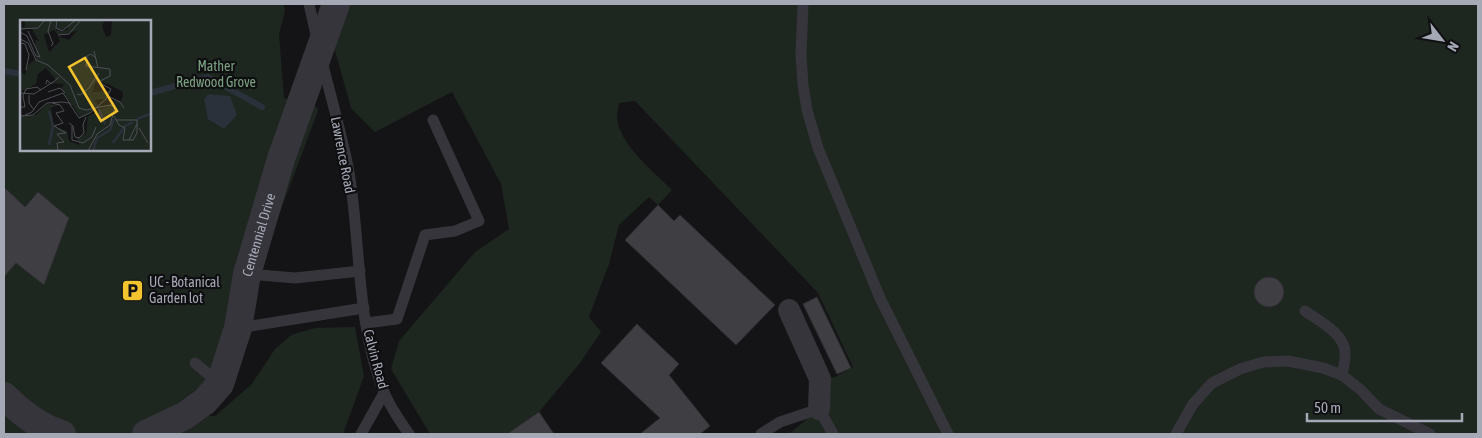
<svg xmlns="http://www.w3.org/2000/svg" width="1482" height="438" font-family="'Asap Condensed',sans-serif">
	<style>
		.green { fill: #1e2620; fill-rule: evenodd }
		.water { fill: #2a313a }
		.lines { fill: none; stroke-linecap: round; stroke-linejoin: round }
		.stream { stroke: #2a313a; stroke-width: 6 }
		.building { fill: #3e3e43; stroke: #2e2e32 }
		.service { stroke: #35353b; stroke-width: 11 }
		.minor { stroke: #35353b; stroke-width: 22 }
		.tertiary { stroke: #35353b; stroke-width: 28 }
		.tertiary-bridge { stroke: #35353b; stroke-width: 28 }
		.labels { text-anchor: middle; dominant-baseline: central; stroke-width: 4.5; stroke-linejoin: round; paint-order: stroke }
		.park-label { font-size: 14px; fill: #7ca282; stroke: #0f0f11 }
		.street-label { font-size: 14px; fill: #a5a9b6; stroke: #0f0f11 }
		.poi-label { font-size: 14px; fill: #a5a9b6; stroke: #0f0f11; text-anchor: start }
		.inset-river { fill: none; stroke: #2a313a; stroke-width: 2.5 }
		.inset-road { fill: none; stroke: #4e5056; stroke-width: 1 }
		.view { fill: #f4c42e; fill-opacity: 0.15; stroke: #f4c42e; stroke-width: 2.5 }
		.inset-edge { fill: none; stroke: #a5a9b6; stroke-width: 2.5 }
	</style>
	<rect width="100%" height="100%" fill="#141416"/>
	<g class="green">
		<path d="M4,4H284L285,11L279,34L284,98L317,107L318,111L222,366L197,389L176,404L184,416H215L251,385L275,349L291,335L315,328L355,327L364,376L343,434H4ZM21,21H150V150H21Z"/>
		<path d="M322,4H1478V434H789L819,409L820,379L835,377L853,367L818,293L635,101L619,103C618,110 616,116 618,123C623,147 655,173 672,190L658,205L649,197L619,225L609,264L589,317L601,332L580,363L539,412L507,434H430L391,369L399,341L475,252L509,229L501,184L452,92L375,132L351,108Z"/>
	</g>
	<path class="water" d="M209,94L230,96L237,115L224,129L208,119L204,99Z"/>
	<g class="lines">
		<g class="stream">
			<path d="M4,71L21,74"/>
			<path d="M150,93L208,77L262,107"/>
		</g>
	</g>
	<g class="building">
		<path d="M4,187L25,207L38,192L69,218L44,285L16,263L4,277Z"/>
		<path d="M658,205L674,221L680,215L775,305L736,345L625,240Z"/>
		<circle cx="1269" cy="292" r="15"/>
		<path d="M817,297L851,368L837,374L803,304Z"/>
		<path d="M637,324L679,364L669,375L710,426L700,434H640L660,418L601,363Z"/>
		<path d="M539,412L554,434H507Z"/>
	</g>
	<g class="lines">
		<g class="service">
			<path d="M309,4L317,39"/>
			<path d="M803,4L801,55L803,85L807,110L818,148L880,298L948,434"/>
			<path d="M322,61C331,98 342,135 349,172C361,245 356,323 384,392C390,407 400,421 409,434"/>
			<path d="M247,274L295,278L360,271"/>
			<path d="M1305,311C1319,321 1344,333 1345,352C1346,360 1343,368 1342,375"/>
			<path d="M366,323L397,319L425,235L455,231L479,221L433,120"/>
			<path d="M238,328L364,308"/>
			<path d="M195,363L220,384"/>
			<path d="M361,434L384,393"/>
			<path d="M761,434L780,422L819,409L833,434"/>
			<path d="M1176,434L1193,404L1212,383L1240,369L1263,362L1288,361L1323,368L1342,375L1361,390L1379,409L1430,434"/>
		</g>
		<path class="minor" d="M789,310L820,379L819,409"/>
		<g class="tertiary">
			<path d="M4,396C20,412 40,428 62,434"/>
			<path id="s1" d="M146,434L184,416L205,401L220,384L238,328L247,274L281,159"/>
		</g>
		<path class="tertiary-bridge" d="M281,159L336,4"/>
	</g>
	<defs>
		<symbol id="parking-square" viewBox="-11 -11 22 22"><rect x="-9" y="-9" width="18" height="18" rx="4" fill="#f4c42e" stroke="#0f0f11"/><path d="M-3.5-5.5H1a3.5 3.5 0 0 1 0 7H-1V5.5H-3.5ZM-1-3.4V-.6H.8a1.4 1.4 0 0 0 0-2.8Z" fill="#111"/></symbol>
	</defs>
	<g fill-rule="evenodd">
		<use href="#parking-square" x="120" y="278" width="25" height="25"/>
	</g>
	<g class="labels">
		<g class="park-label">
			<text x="216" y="66">Mather<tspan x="216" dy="16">Redwood Grove</tspan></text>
		</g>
		<g class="street-label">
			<text transform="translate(343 155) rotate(79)">Lawrence Road</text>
			<text stroke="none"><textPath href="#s1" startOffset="245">Centennial Drive</textPath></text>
			<text transform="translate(376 359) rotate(75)">Calvin Road</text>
		</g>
		<g class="poi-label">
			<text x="149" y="282">UC - Botanical<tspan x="149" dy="16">Garden lot</tspan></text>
		</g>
	</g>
	<g transform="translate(20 20)">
		<rect width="131" height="131" fill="#141416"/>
		<path d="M5,0H36V10L42,12L47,10L49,6L44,10L37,9L38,0H85L82,6L86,17L91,15L92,0H131V131H0V96L16,95L27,84L38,85L31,88L34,107L47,111L49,121L60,125L56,118L66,114L68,96L92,84L87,80L101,81L103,76V72L88,64L76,62L71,76L73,72L90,71L85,79H77L75,82L78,84L70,93L60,97L41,68L44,64L32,63L36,60L26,48L18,54L16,64L0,72V51L5,55L8,45L16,39L14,37L17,38L15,20L19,21L12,9H0L5,6ZM34,10L38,15L57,11L49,20L38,16L40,21L29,32L24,15Z" fill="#1e2620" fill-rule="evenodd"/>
		<path class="inset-river" d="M79,89L85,104M29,91L33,106L29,125M117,99L132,93M93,123L105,106L113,102M73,131L77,118L90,110L94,99"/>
		<path class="inset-road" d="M37,0L36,8L42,11L56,0M0,9L18,8L25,0M0,12L7,16L16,36L20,37L8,11M38,15L49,14L61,0M0,19L8,23L16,40L28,45L50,65L59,88L66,90L90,85L95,87L90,105L77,114L68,131M0,23L5,24L9,35L6,50M31,26L33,24L28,11L31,0M74,31L78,48M26,64L27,60L31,64L39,57M28,72L40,68L45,73M0,73L14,74L33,62M57,74L60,75L68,69L79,53M9,75V83L14,90M88,76L100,82L104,88M32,83L40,85L44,91L36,93L43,103L34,106L46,113L37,114L44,122L37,123L38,131M0,87H5L3,76L6,69L17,67L21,70M5,95L12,92L19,82L43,73L51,85M0,96L13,95L27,83L43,82L49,83L59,98L70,93L86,79L91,69L78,62L90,56V49L66,46L67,36L71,34L76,38M94,96L99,105L105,108L103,120H113L117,113V100H96M49,103L53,106L55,117L59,118L64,113L63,105L66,97M52,106V120L63,123L72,117L76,107M119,108L128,123M109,120L117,104"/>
		<path class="view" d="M65,38L97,91L81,101L49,47Z"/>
		<rect width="131" height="131" class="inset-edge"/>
	</g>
	<rect width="1482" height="438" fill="none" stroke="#a5a9b6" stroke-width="10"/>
	<g transform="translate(1442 40) rotate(121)" stroke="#0f0f11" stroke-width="4" paint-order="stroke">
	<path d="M0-4L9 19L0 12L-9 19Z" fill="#a5a9b6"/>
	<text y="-8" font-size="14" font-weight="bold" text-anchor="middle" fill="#a5a9b6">N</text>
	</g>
	<path d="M1307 413v8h155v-8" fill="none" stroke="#a5a9b6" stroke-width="2.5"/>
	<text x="1314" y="413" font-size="15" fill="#a5a9b6" stroke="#0f0f11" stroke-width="4" paint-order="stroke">50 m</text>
</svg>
